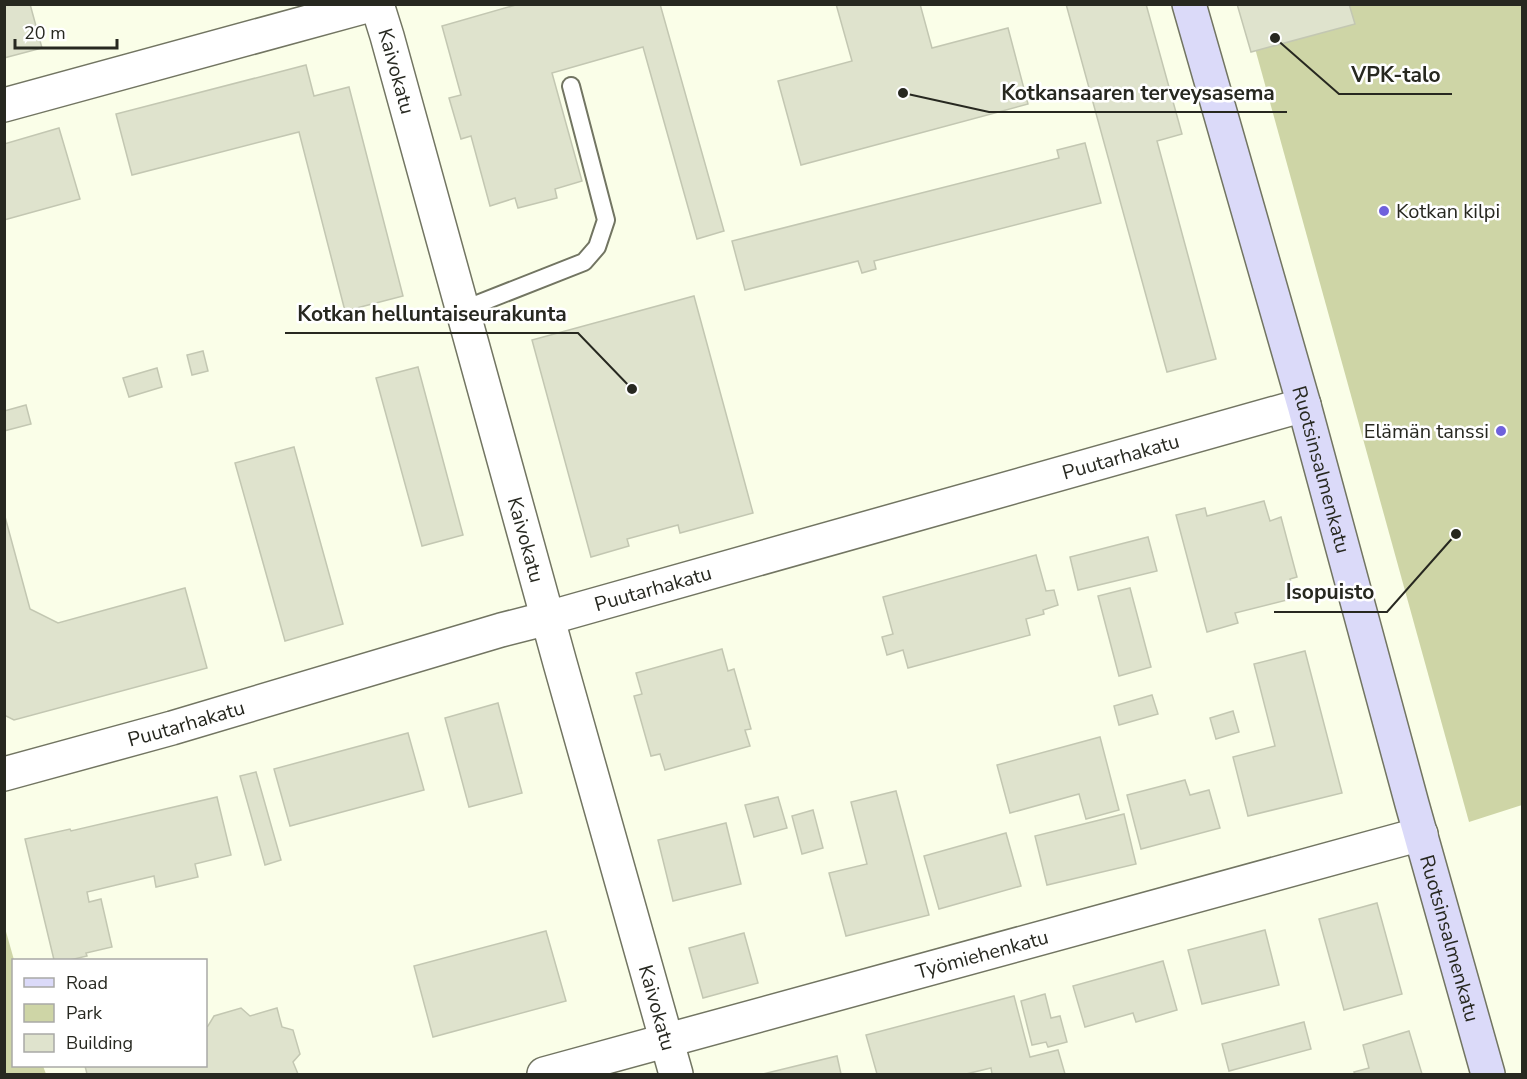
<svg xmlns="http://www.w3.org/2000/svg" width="1527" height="1079" font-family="'Nunito Sans',sans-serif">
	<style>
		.green { fill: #ced5a6 }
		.building { fill: #dfe3cd; stroke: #c3c7b2; stroke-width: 1.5 }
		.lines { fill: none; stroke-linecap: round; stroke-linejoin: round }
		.lane-casing { stroke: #727562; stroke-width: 20 }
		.street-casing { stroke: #727562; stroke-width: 36 }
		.secondary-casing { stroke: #727562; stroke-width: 36 }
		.lane { stroke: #fff; stroke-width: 16 }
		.street { stroke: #fff; stroke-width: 33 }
		.secondary { stroke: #dbdaf9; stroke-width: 33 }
		.poi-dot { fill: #6f61dc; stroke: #fff; stroke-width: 2 }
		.labels { text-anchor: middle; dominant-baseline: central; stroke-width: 5; stroke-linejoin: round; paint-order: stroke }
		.street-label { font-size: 20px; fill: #272820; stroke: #fff }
		.poi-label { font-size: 20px; fill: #272820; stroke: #fff; text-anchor: start }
		.leader { fill: none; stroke: #272820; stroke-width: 2 }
		.callout-dot { fill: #272820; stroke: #fff; stroke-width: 2 }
		.callout-label { font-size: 21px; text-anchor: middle; font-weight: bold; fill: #272820; stroke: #fff; stroke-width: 5; stroke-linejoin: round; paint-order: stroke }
	</style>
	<rect width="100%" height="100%" fill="#fafee8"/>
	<g class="green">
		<path d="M1243,5H1522V805L1469,822Z"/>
		<path d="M5,928L14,960V1066H43L46,1074H5Z"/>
	</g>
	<g class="building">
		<path d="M4,4H30L42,48L4,58Z"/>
		<path d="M519,4H660L724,231L697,239L643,47L552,73L582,181L555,189L557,198L518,208L515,198L490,206L471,136L461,139L449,98L461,95L442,26Z"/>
		<path d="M836,4H920L932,48L1008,28L1028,104L801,165L778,81L852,61Z"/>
		<path d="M1066,4H1146L1182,134L1157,141L1216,359L1167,372Z"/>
		<path d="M1237,4H1349L1355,24L1251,52Z"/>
		<path d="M306,65L314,96L349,87L403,296L345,311L299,132L132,175L116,114Z"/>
		<path d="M59,128L80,199L4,220V144Z"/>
		<path d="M1085,143L1101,203L874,261L876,269L862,273L858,261L745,290L732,241L1059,158L1057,150Z"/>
		<path d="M694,296L753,513L680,533L678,525L627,539L629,546L591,557L532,340Z"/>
		<path d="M203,351L208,371L192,375L187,355Z"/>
		<path d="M418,367L463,535L422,546L376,378Z"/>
		<path d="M157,368L162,387L129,397L123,378Z"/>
		<path d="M26,405L31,424L4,431V411Z"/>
		<path d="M294,447L343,624L285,641L235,463Z"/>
		<path d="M1264,501L1270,521L1281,517L1297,577L1290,579L1295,598L1235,613L1238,623L1207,632L1176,515L1205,508L1207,516Z"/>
		<path d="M4,513L30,609L58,623L185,588L207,668L14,720L4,715Z"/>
		<path d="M1148,537L1157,571L1078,590L1070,557Z"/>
		<path d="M1036,555L1046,591L1054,590L1058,605L1043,610L1044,614L1026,619L1030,635L908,668L903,650L887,655L882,637L893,634L883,597Z"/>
		<path d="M1130,588L1151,667L1119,676L1098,596Z"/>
		<path d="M722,649L728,671L734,669L751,729L745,730L750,746L665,770L660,754L651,756L634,696L642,694L636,673Z"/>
		<path d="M1305,651L1342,793L1248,816L1233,757L1275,746L1254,664Z"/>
		<path d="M1152,695L1158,714L1119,725L1114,706Z"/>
		<path d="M498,703L522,793L469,807L445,718Z"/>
		<path d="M1233,711L1239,732L1216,739L1210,718Z"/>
		<path d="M408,733L424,790L290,826L274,769Z"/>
		<path d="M1100,737L1119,810L1086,819L1079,794L1010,813L997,765Z"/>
		<path d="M256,772L281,860L265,865L240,776Z"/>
		<path d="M1185,780L1190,795L1209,790L1220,828L1141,849L1127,795Z"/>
		<path d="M896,791L929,915L846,936L829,873L867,864L851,802Z"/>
		<path d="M217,797L231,855L195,864L198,877L156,887L154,876L87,892L89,902L101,899L112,947L86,953L87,956L70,960H54L25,839L70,829L71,831Z"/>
		<path d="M778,797L787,828L754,837L745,805Z"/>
		<path d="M813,810L823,848L802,854L792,816Z"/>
		<path d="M1124,814L1136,864L1047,885L1035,836Z"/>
		<path d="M726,823L741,884L673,901L658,840Z"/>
		<path d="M1006,833L1021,886L939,909L924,856Z"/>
		<path d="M1377,903L1402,994L1344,1010L1319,919Z"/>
		<path d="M1265,930L1279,985L1202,1004L1188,950Z"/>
		<path d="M546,931L566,1001L433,1037L414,966Z"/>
		<path d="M744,933L758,983L703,998L689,948Z"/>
		<path d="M1163,961L1177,1010L1136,1022L1133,1013L1085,1027L1073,986Z"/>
		<path d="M1045,994L1051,1018L1060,1016L1067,1042L1048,1047L1046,1042L1032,1045L1021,1001Z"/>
		<path d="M1014,996L1030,1057L1058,1050L1065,1074H992L991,1068L966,1074H877L866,1035Z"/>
		<path d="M241,1008L250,1016L277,1008L282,1027L293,1030L300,1054L293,1062L298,1074H87L85,1066H206V1027L208,1026L214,1016Z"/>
		<path d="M1304,1022L1311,1049L1229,1071L1222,1044Z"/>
		<path d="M1409,1031L1422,1074H1355L1354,1072L1369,1068L1363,1045Z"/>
		<path d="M837,1056L841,1074H763Z"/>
	</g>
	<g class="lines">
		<defs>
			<path id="lane" d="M462,310L584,262L597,247L606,220L571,86"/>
			<g id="street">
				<path id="s1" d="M377,4L387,36L560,663L676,1074"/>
				<path d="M4,105L374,4"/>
				<path id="s2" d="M4,774L172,728L501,630L548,618L1304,405"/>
				<path id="s3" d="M544,1074L1421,834"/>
			</g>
			<g id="secondary">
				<path id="s4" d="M1189,4L1304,405L1412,804L1488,1074"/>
			</g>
		</defs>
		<use href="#lane" class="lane-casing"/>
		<use href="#street" class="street-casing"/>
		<use href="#secondary" class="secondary-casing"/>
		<use href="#lane" class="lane"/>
		<use href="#street" class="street"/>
		<use href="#secondary" class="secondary"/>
	</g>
	<g class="poi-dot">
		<circle cx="1384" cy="211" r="6"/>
		<circle cx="1501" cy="431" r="6"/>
	</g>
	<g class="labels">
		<g class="street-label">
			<text stroke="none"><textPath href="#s1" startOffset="70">Kaivokatu</textPath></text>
			<text stroke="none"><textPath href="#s2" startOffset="1161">Puutarhakatu</textPath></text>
			<text stroke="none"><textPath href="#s4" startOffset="484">Ruotsinsalmenkatu</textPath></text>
			<text stroke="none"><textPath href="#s1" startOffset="556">Kaivokatu</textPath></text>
			<text stroke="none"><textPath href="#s2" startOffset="675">Puutarhakatu</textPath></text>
			<text stroke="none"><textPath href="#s2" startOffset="189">Puutarhakatu</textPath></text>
			<text stroke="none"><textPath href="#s4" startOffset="970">Ruotsinsalmenkatu</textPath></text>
			<text stroke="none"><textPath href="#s3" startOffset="454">Työmiehenkatu</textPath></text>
			<text stroke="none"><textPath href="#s1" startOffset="1042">Kaivokatu</textPath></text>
		</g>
		<g class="poi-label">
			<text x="1396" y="211">Kotkan kilpi</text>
			<text x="1489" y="431" text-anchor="end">Elämän tanssi</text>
		</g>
	</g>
	<path class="leader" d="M1275 38L1339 94H1452M903 93L989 112H1287M632 389L578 333H285M1456 534L1387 612H1274"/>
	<g class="callout-dot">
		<circle cx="1275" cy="38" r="6"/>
		<circle cx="903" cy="93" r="6"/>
		<circle cx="632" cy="389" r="6"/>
		<circle cx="1456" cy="534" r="6"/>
	</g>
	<g class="callout-label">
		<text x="1396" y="82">VPK-talo</text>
		<text x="1138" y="100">Kotkansaaren terveysasema</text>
		<text x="432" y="321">Kotkan helluntaiseurakunta</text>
		<text x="1330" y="599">Isopuisto</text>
	</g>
	<rect width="1527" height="1079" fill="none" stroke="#272820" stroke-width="12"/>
	<rect x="12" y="959" width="195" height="108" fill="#ffffff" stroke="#a9a9a6" stroke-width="1.5"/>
	<rect x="24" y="978" width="30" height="9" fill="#dbdaf9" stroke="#a9a9a6" stroke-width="1.5"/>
	<text x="66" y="989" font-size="18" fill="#272820">Road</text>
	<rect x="24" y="1004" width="30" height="18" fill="#ced5a6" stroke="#a9a9a6" stroke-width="1.5"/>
	<text x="66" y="1019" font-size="18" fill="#272820">Park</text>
	<rect x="24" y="1034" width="30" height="18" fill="#dfe3cd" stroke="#a9a9a6" stroke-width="1.5"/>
	<text x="66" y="1049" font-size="18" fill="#272820">Building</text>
	<path d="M15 39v9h102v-9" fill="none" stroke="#272820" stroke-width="3"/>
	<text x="24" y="39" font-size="18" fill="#272820" stroke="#ffffff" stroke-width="4.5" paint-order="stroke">20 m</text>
</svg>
